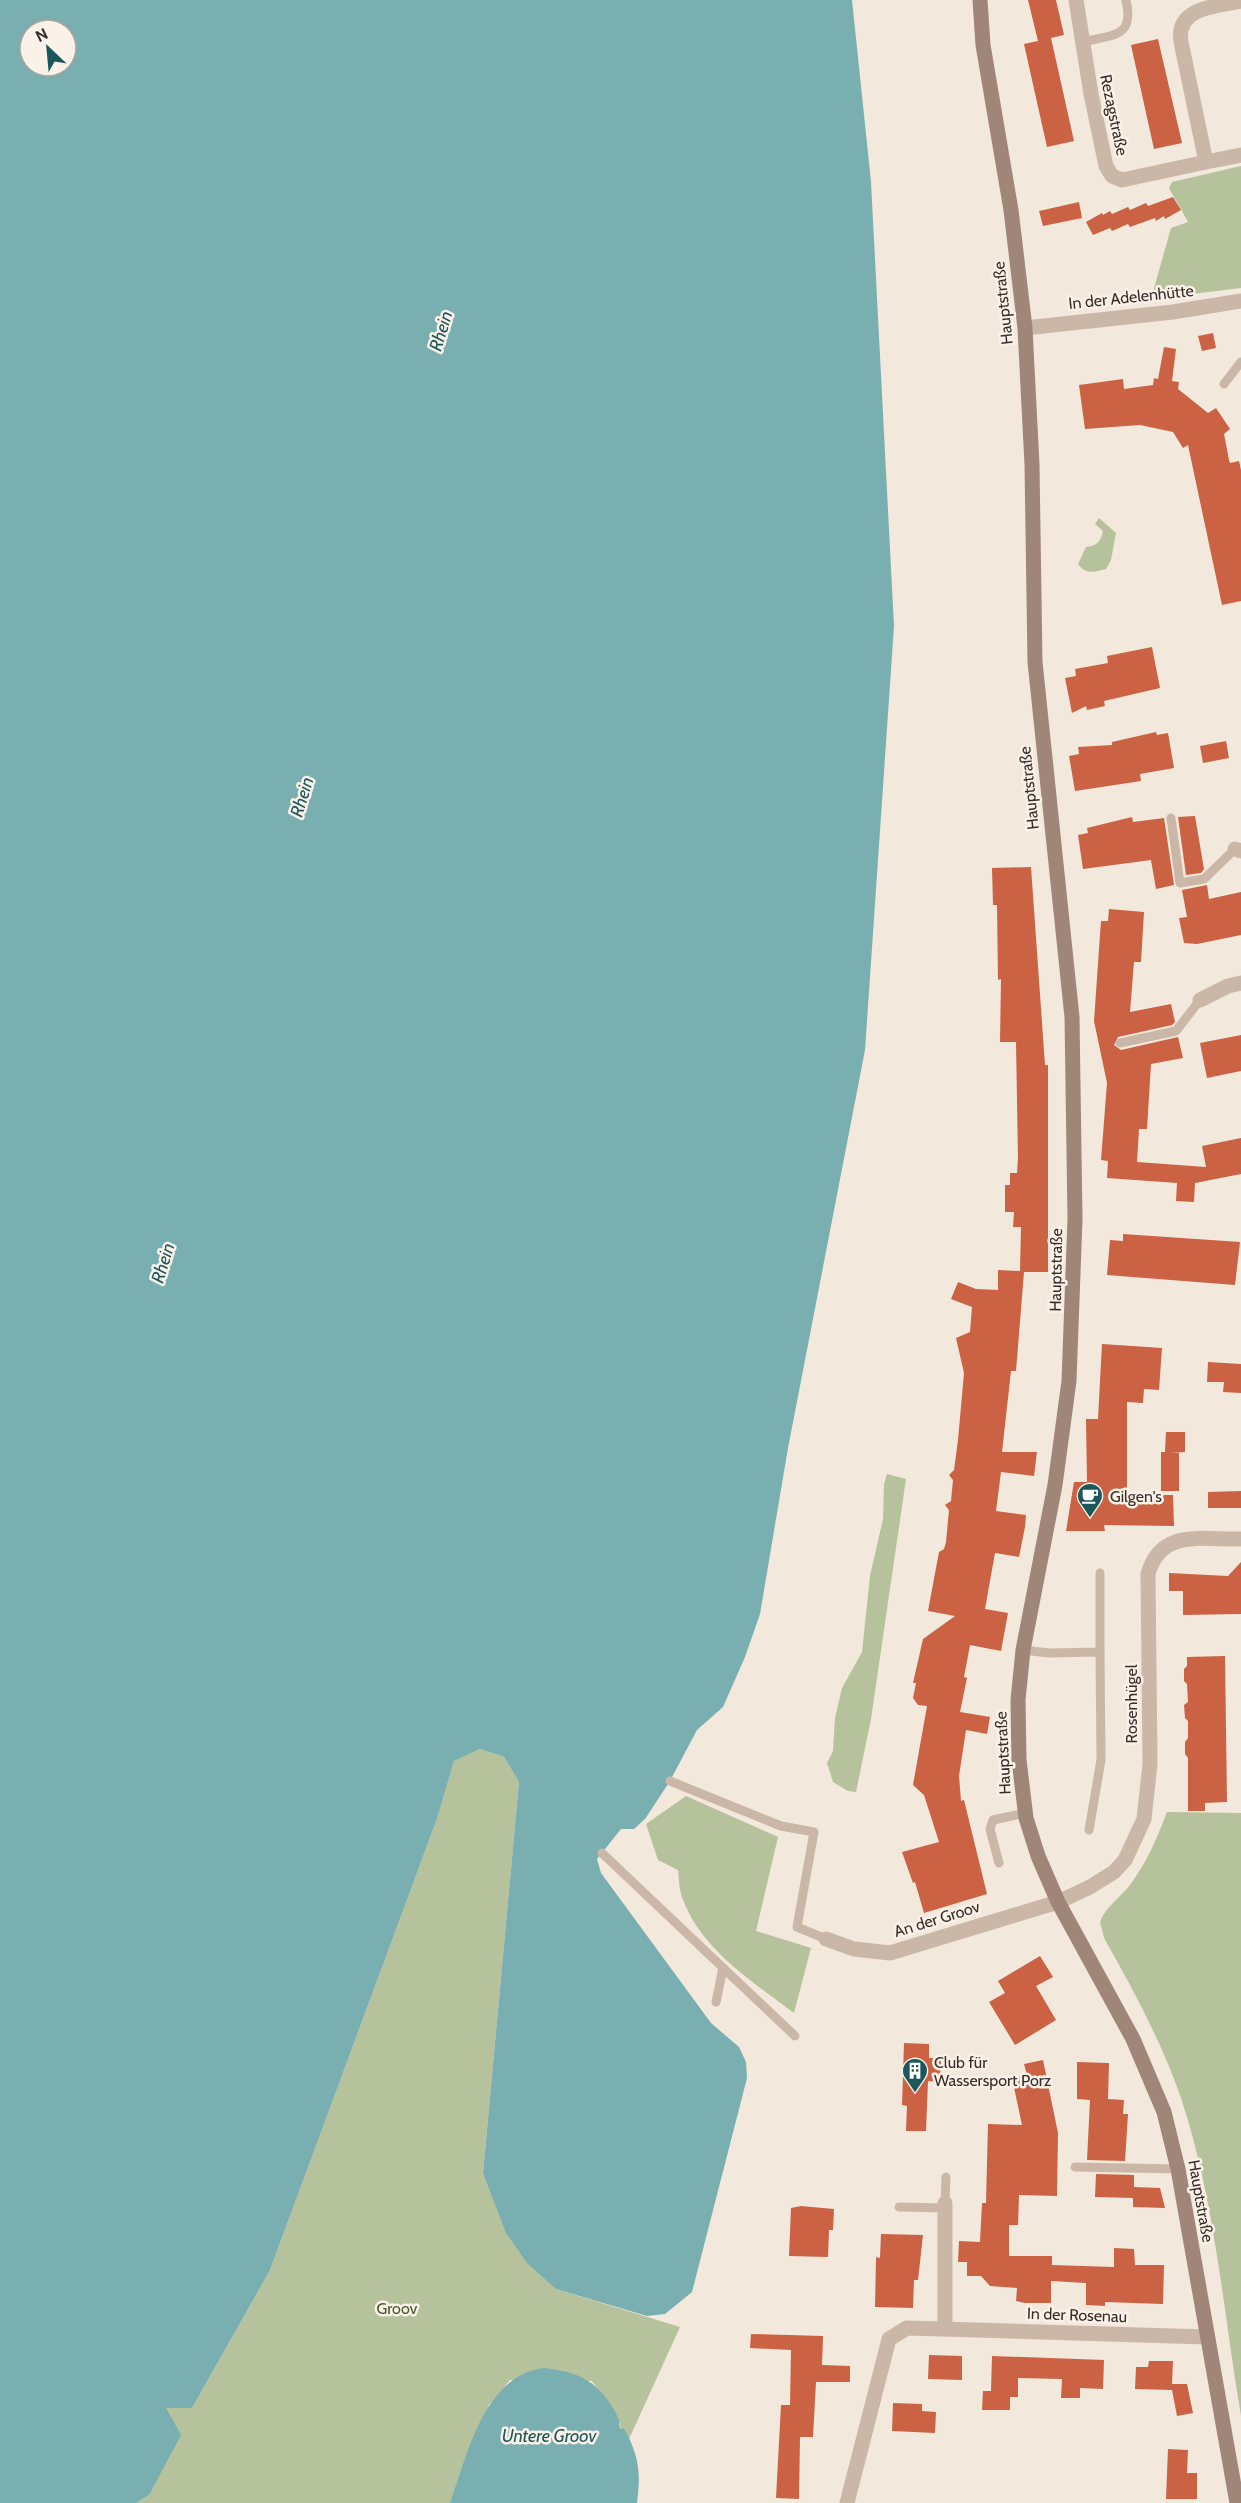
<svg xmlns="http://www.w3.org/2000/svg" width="1241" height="2503" font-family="Cabin,sans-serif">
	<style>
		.green { fill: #b5c29b }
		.water { fill: #79afb1; fill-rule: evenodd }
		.building { fill: #ca6243 }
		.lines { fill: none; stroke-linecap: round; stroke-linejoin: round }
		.lane { stroke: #cbb7a7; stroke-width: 9 }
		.street { stroke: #cbb7a7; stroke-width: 15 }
		.secondary { stroke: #9f8678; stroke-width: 15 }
		.labels { text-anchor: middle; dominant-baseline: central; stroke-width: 5; stroke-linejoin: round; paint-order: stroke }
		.street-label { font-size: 16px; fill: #382d28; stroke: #faf2e8 }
		.poi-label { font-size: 16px; fill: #382d28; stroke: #faf2e8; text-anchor: start }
		.park-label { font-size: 16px; fill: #47572b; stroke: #faf2e8 }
		.water-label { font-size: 18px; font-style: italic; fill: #1c575b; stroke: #faf2e8 }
	</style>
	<rect width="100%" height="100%" fill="#f3e8dc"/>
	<g class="green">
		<path d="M1241,166V288L1151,299L1171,228L1188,222L1169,188L1172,182Z"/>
		<path d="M1099,518L1116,533L1111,560L1106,569C1094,572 1086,575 1078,564L1086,547C1096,546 1101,542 1103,531L1095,524Z"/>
		<path d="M887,1474L906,1479L871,1719L856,1792L848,1791L833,1782L827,1763L833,1751L835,1718L842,1688L862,1652L870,1576L883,1519L884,1484Z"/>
		<path d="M480,1749L504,1757L519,1782L483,2173L556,2289L680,2327L629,2439L624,2428L621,2429L618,2417L592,2381L510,2380L489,2405L450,2503H136L149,2495L165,2408H192L270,2270L438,1816L454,1761Z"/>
		<path d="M686,1796L778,1837L756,1931L811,1948L794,2013C752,1981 700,1949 682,1897C679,1889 679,1878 678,1870L658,1860L646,1824Z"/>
		<path d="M1167,1812L1241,1813V2416C1223,2310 1215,2200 1181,2098C1162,2043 1133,1989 1104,1938L1100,1922C1106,1906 1120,1898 1130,1885C1147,1862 1157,1838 1167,1812Z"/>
	</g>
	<g class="water">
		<path d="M0,0H852L871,182L894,626L865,1050L788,1448L760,1614L745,1657L723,1707L697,1730L670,1781L645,1819L634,1829H621L597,1859L601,1873L711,2023L739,2047L746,2062L747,2078L692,2292L665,2314L647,2316L556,2289L527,2263L506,2233L483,2173L519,1782L504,1757L480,1749L454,1761L438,1816L270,2270L192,2408H166L181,2435L149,2495L136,2503H0ZM30,30H66V66H30Z"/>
		<path d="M543,2368C581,2372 600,2382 618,2417C621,2423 617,2423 621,2429L624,2428C639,2456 641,2472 637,2503H450C468,2454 483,2377 543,2368Z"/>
	</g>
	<g class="building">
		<path d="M1028,0H1056L1064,35L1051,38L1074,141L1047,147L1024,44L1038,41Z"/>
		<path d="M1158,39L1182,143L1154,149L1131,45Z"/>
		<path d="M1173,197L1181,210L1165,219L1164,216L1156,221L1155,218L1130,227L1128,224L1112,231L1110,228L1093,235L1086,222L1102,213L1103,215L1110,211L1112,214L1128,207L1130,210L1146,203L1148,206Z"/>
		<path d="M1079,202L1082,218L1043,226L1039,211Z"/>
		<path d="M1213,333L1216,348L1202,351L1198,336Z"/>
		<path d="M1164,347L1176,349L1172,381L1179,382L1178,389L1208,413L1216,408L1230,429L1224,434L1229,460L1230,463L1239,461L1241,470V601L1222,605L1188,445L1183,448L1173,432L1140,425L1085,429L1079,385L1123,379L1124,389L1153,385L1154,378L1158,379Z"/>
		<path d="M1152,647L1160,688L1104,701L1105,706L1087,710L1086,706L1072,713L1065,678L1076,676L1075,669L1108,663L1107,656Z"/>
		<path d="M1156,732L1157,735L1168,733L1174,768L1140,774L1141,781L1075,791L1069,756L1079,754L1078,747L1112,745V742Z"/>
		<path d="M1226,741L1229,758L1203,763L1200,746Z"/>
		<path d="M1195,816L1204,869L1201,873L1186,875L1178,817Z"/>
		<path d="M1132,817L1133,822L1164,818L1174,885L1156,889L1151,860L1083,869L1078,835L1088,833L1087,828Z"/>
		<path d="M1031,867L1045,1065H1048V1272H1024L1016,1371H1011L1002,1452H1037L1034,1476L1001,1472L996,1511L1026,1515L1025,1527L1019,1557L995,1553L985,1609L1008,1613L1001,1651L970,1645L964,1677L967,1678L960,1712L990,1717L987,1734L966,1730L959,1776L961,1801L964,1800L987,1894L924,1913L915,1882L913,1883L902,1852L939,1842L924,1795L913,1785L927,1706L918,1705L913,1698L916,1683H913L923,1639L955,1616L928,1611L939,1552L944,1549L946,1542L949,1510L945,1505L951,1501L953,1480L949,1475L954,1470L958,1440L964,1373L956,1338L970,1332L972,1307L951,1299L958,1282L976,1289L998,1290V1270L1020,1271L1021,1227H1013L1014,1212H1005V1185H1010V1173H1017L1018,1158L1016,1042H1000L1001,979L998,980L997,905H993L992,868Z"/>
		<path d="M1207,885L1209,899L1241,892V935L1197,944L1184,943L1179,918L1187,917L1182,890Z"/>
		<path d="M1109,909L1144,912L1141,962H1134L1130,1012L1171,1004L1175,1022L1172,1025L1118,1037L1114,1045L1121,1050L1178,1037L1183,1058L1151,1064L1147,1129H1139L1137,1162L1206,1167L1202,1146L1241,1138V1174L1195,1183L1194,1202L1176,1201L1177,1183L1107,1178L1108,1161L1101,1160L1107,1083L1094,1021L1101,921H1108Z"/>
		<path d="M1241,1035V1071L1207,1078L1200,1043Z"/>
		<path d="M1123,1234L1240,1242L1235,1285L1107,1275L1110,1240L1123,1241Z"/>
		<path d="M1102,1344L1162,1348L1159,1390L1144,1389L1143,1403L1127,1402V1495H1173L1174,1526L1104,1525L1105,1531H1066L1074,1482H1087L1086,1419H1098Z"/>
		<path d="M1208,1362L1241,1364V1393L1223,1392L1224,1382H1207Z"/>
		<path d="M1166,1432H1185V1452L1171,1453H1179V1491H1161V1452H1165Z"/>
		<path d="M1241,1491V1508H1208V1492Z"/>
		<path d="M1241,1562V1614L1183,1615V1591H1169V1573L1228,1576Z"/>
		<path d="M1225,1656L1227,1802L1205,1803V1811H1188V1758L1185,1754V1742L1188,1738V1721L1185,1718L1184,1705L1188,1702L1187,1684L1184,1681V1669L1187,1666V1657Z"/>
		<path d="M1040,1956L1053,1977L1036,1986L1056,2020L1015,2045L989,2002L1005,1993L998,1981Z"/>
		<path d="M904,2043L929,2044V2058H941L940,2082L928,2081L926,2131H906L907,2106L902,2105Z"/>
		<path d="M1043,2060L1058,2133L1057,2196L1019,2195L1018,2225H1009V2256H1052V2265L1114,2267V2248L1134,2249L1135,2265H1164L1163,2304L1105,2302V2306L1086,2305V2283L1051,2281V2303H1025L1016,2301L1017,2288L990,2286L981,2276H967V2262H958L959,2241L980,2242L982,2203H986L988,2124L1022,2125L1012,2078L1027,2075L1024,2064Z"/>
		<path d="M1077,2062L1109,2063L1108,2099L1124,2100L1123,2114H1128L1125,2161L1087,2160L1090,2100L1077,2099Z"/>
		<path d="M1096,2174L1134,2175V2187L1160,2188L1165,2208L1133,2207V2198L1095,2197Z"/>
		<path d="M801,2206L834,2209L833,2230H829L828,2257L789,2256L791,2208Z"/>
		<path d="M881,2234L923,2235L918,2280H914L913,2308L875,2307L876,2257L880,2258Z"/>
		<path d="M751,2334L823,2336L822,2365L850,2366V2382H816L813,2437H800L799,2499L776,2498L781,2405H790L791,2350L750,2348Z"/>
		<path d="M929,2355L962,2356V2380L928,2379Z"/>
		<path d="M992,2356L1104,2360L1103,2389L1080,2388V2398H1061L1062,2379L1018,2378V2397H1010V2410H982L983,2391H991Z"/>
		<path d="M1149,2361H1173L1172,2384H1187L1193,2413L1177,2416L1172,2390L1135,2389L1136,2367H1148Z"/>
		<path d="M893,2403L922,2404V2411L936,2412L935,2433L892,2431Z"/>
		<path d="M1168,2449L1188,2450L1187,2473H1197V2499H1166Z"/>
	</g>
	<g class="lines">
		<g class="lane">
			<path d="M1082,42C1112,35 1135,38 1126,0"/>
			<path d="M1224,384L1241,362"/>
			<path d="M1171,818L1180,883L1204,879L1235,849"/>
			<path d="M1120,1043L1176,1031L1200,1000"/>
			<path d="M1023,1650L1049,1653L1100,1652V1573"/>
			<path d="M670,1781L781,1826L814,1832L797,1927L826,1939"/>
			<path d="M1089,1830L1101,1760L1100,1652"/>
			<path d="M602,1853L795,2036"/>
			<path d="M999,1863L990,1829L993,1820L1025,1813"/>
			<path d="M716,2002L723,1968"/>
			<path d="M1075,2167L1178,2169"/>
			<path d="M945,2203L946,2177"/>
			<path d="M899,2207L945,2208"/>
		</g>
		<g class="street">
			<path d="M1076,0L1091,94L1106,166L1112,176L1122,180L1206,162L1181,42C1175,7 1217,6 1241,1"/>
			<path d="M1206,162L1241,155"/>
			<path d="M1025,328L1173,312L1241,301"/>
			<path d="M1235,849L1241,851"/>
			<path d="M1200,1000L1228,986L1241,983"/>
			<path d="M826,1939L854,1949L890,1953L1058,1902L1090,1887L1114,1872L1125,1860L1144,1819L1150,1764L1148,1574C1161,1528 1202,1540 1241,1539"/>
			<path d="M945,2328V2203"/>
			<path d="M847,2503L889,2339L907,2328L1207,2337"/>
		</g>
		<path class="secondary" d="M980,0L983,45L1011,210L1025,328L1032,465L1035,662L1072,1017L1075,1219L1069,1381L1055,1485L1023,1650L1018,1700L1019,1760L1026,1818L1038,1856L1058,1902L1133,2039L1164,2112L1178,2169L1237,2503"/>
	</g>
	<defs>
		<symbol id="cafe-pin" viewBox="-11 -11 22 30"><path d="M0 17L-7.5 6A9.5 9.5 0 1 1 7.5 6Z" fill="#1c575b" stroke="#faf2e8"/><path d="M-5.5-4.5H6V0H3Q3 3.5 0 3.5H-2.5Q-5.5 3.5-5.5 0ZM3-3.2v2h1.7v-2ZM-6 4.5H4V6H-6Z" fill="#fff"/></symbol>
		<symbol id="building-pin" viewBox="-11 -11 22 30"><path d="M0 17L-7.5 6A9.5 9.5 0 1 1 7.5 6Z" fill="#1c575b" stroke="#faf2e8"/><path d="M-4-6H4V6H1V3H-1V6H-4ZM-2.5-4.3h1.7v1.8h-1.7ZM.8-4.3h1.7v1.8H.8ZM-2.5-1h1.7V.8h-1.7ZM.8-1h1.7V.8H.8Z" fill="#fff"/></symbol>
	</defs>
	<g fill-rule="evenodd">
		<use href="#cafe-pin" x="1075" y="1481" width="30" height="40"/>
		<use href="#building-pin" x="900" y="2056" width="30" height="40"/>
	</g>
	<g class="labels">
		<g class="street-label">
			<text transform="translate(1114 115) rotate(78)">Rezagstraße</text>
			<text transform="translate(1131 297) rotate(-6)">In der Adelenhütte</text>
			<text transform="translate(1003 303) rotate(-96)">Hauptstraße</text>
			<text transform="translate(1029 788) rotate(-96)">Hauptstraße</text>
			<text transform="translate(1056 1270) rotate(-89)">Hauptstraße</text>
			<text transform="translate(1131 1704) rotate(-90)">Rosenhügel</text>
			<text transform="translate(1003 1753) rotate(-93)">Hauptstraße</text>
			<text transform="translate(937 1919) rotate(-17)">An der Groov</text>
			<text transform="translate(1201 2201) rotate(80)">Hauptstraße</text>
			<text transform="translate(1077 2315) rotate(2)">In der Rosenau</text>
		</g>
		<g class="poi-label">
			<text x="1110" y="1496">Gilgen's</text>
			<text x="934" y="2062">Club für<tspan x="934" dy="18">Wassersport Porz</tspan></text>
		</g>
		<g class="park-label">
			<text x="397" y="2308">Groov</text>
		</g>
		<g class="water-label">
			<text transform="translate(441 331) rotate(-73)">Rhein</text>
			<text transform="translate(302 797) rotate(-73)">Rhein</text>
			<text transform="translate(163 1263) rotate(-73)">Rhein</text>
			<text x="549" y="2436">Untere Groov</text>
		</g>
	</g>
	<g transform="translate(48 48) rotate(334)"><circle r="28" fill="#faf2e8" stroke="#aca39b" stroke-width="1.5"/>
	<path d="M0-4.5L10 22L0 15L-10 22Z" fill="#1c575b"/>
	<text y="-9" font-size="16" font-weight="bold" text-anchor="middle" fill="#382d28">N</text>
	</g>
</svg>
